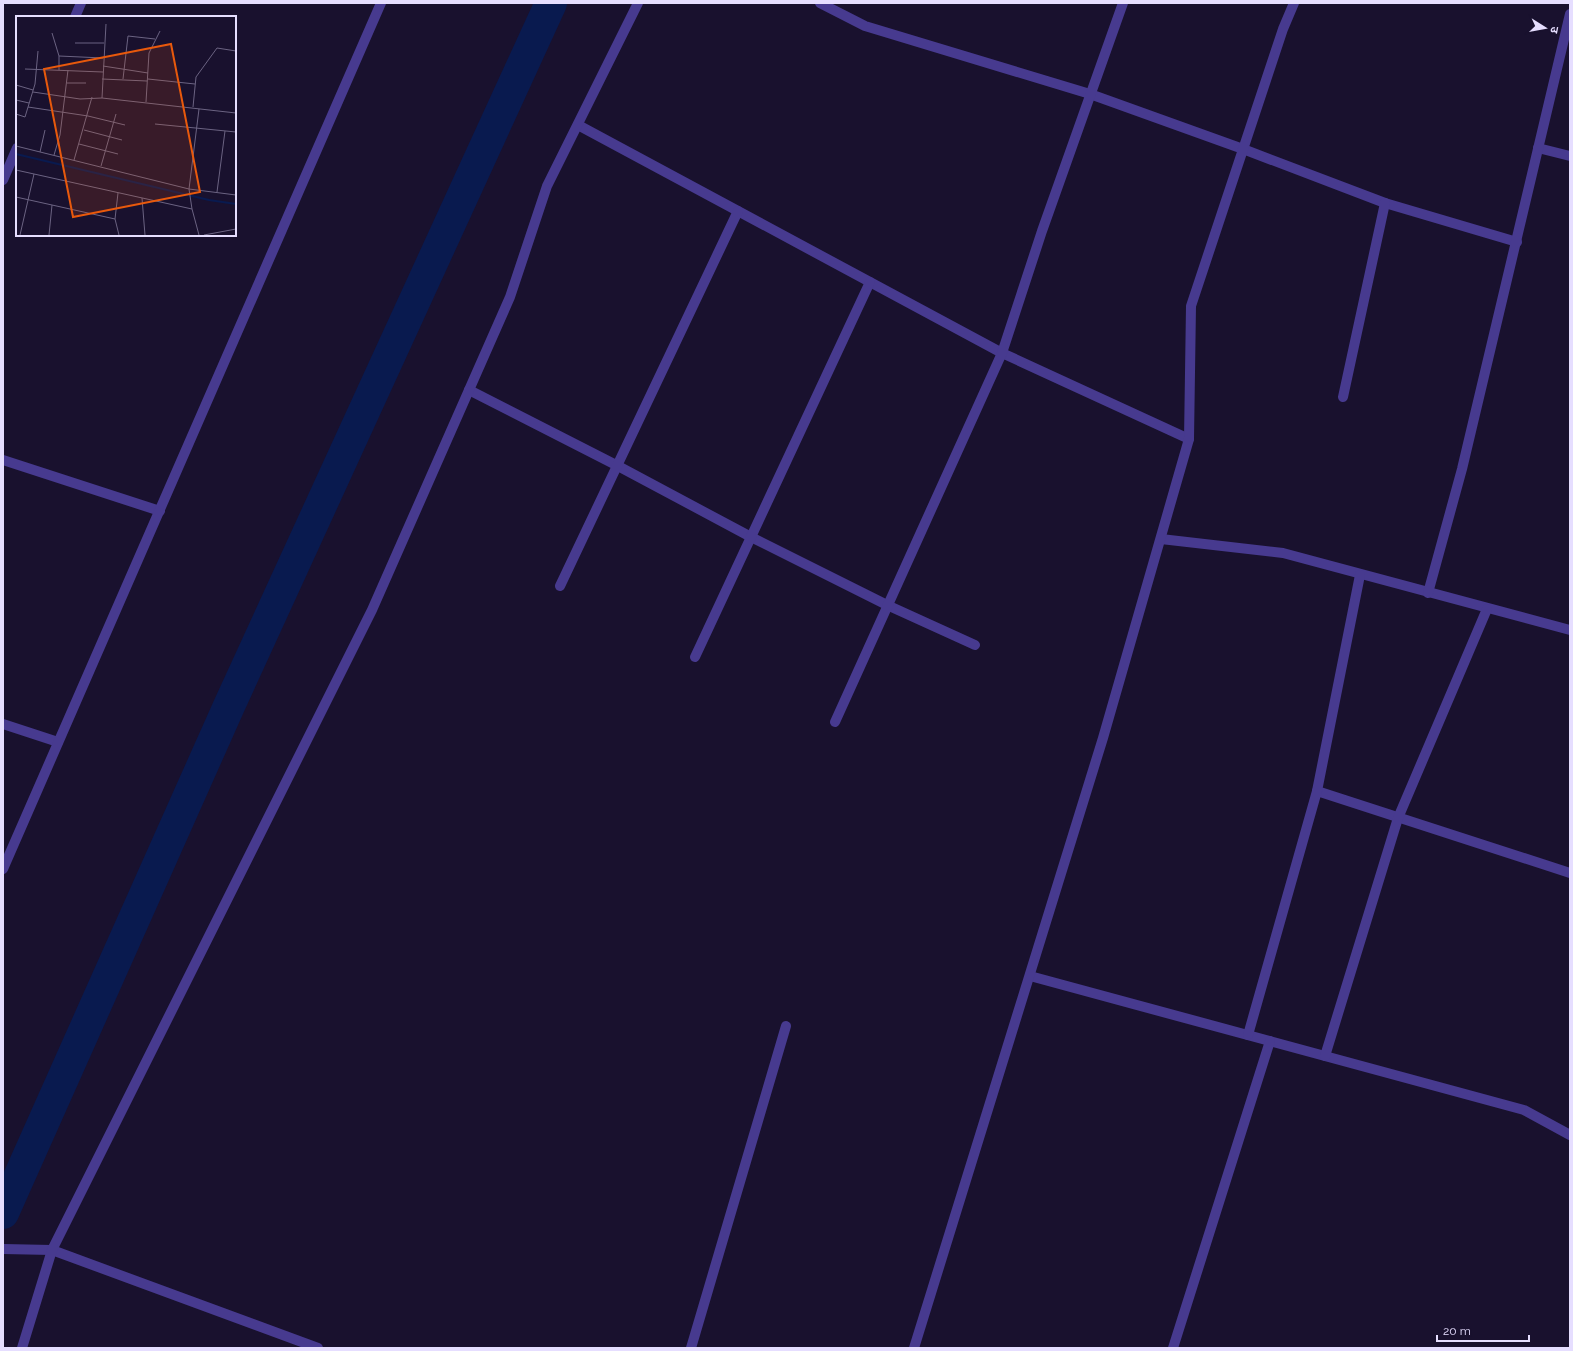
<svg xmlns="http://www.w3.org/2000/svg" width="1573" height="1351" font-family="Raleway,'Noto Sans Devanagari',sans-serif">
	<style>
		.lines { fill: none; stroke-linecap: round; stroke-linejoin: round }
		.canal { stroke: #091a4f; stroke-width: 32 }
		.minor { stroke: #473a8f; stroke-width: 10 }
		.inset-river { fill: none; stroke: #091a4f; stroke-width: 2 }
		.inset-road { fill: none; stroke: #6b6382; stroke-width: 1 }
		.view { fill: #e8590c; fill-opacity: 0.15; stroke: #e8590c; stroke-width: 2 }
		.inset-edge { fill: none; stroke: #e6deff; stroke-width: 2 }
	</style>
	<rect width="100%" height="100%" fill="#19112e"/>
	<g class="lines">
		<path class="canal" d="M3,1213L229,706L551,3"/>
		<g class="minor">
			<path d="M820,3L865,26L1090,94L1243,149L1385,203L1517,242"/>
			<path d="M75,17L81,3"/>
			<path d="M578,125L1002,353L1189,439"/>
			<path d="M1538,148L1570,156"/>
			<path d="M3,180L17,148"/>
			<path d="M469,390L618,466L751,537L887,605L975,645"/>
			<path d="M1343,397L1385,203"/>
			<path d="M3,460L160,511"/>
			<path d="M1161,539L1283,553L1570,630"/>
			<path d="M560,586L738,211"/>
			<path d="M1428,593L1462,469L1570,14"/>
			<path d="M695,657L870,282"/>
			<path d="M835,722L1002,353L1042,231L1123,3"/>
			<path d="M3,724L58,742"/>
			<path d="M1317,791L1570,873"/>
			<path d="M3,869L381,3"/>
			<path d="M1030,976L1524,1110L1570,1135"/>
			<path d="M1248,1035L1317,791L1360,575"/>
			<path d="M1325,1056L1398,818L1487,609"/>
			<path d="M3,1249L52,1250L318,1348"/>
			<path d="M22,1348L52,1250L372,610L510,297L547,186L638,3"/>
			<path d="M691,1348L786,1026"/>
			<path d="M914,1348L1103,738L1189,439L1191,306L1283,29L1294,3"/>
			<path d="M1173,1348L1270,1041"/>
		</g>
	</g>
	<g transform="translate(16 16)">
		<rect width="220" height="220" fill="#19112e"/>
		<path class="inset-river" d="M0,138L193,184L220,188"/>
		<path class="inset-road" d="M36,17L43,40V54M59,27H88M43,40L87,42M87,50L132,57M9,53L87,56M86,63L131,65M107,63L112,20L139,23M132,63L179,68M51,67H70M0,69L17,74M17,76L64,83L86,82L220,97M86,82L90,8M0,84L13,87M130,86L133,37L144,15M12,91L72,100L109,109M177,91L180,61L201,32L220,35M0,98L9,101L19,68L22,35M139,108L220,116M68,114L106,124M63,128L102,138M0,130L173,173L220,179M24,136L29,114M38,139L44,119L52,54M58,144L76,81M85,150L100,98M0,154L176,193L183,219M201,176L209,115M0,181L99,203L103,219M126,182L129,219M176,193L173,173L183,93M99,203L102,177M4,219L18,158M33,219L36,189M188,219L220,213"/>
		<path class="view" d="M155,28L184,176L57,201L28,53Z"/>
		<rect width="220" height="220" class="inset-edge"/>
	</g>
	<rect width="1573" height="1351" fill="none" stroke="#e6deff" stroke-width="8"/>
	<g transform="translate(1545 28) rotate(101)" stroke="#19112e" stroke-width="3" paint-order="stroke">
	<path d="M0-3L7 15L0 10L-7 15Z" fill="#e6deff"/>
	<text y="-6" font-size="11" font-weight="bold" text-anchor="middle" fill="#e6deff">उ</text>
	</g>
	<path d="M1437 1335v6h92v-6" fill="none" stroke="#e6deff" stroke-width="2"/>
	<text x="1443" y="1335" font-size="12" fill="#e6deff" stroke="#19112e" stroke-width="3" paint-order="stroke">20 m</text>
</svg>
